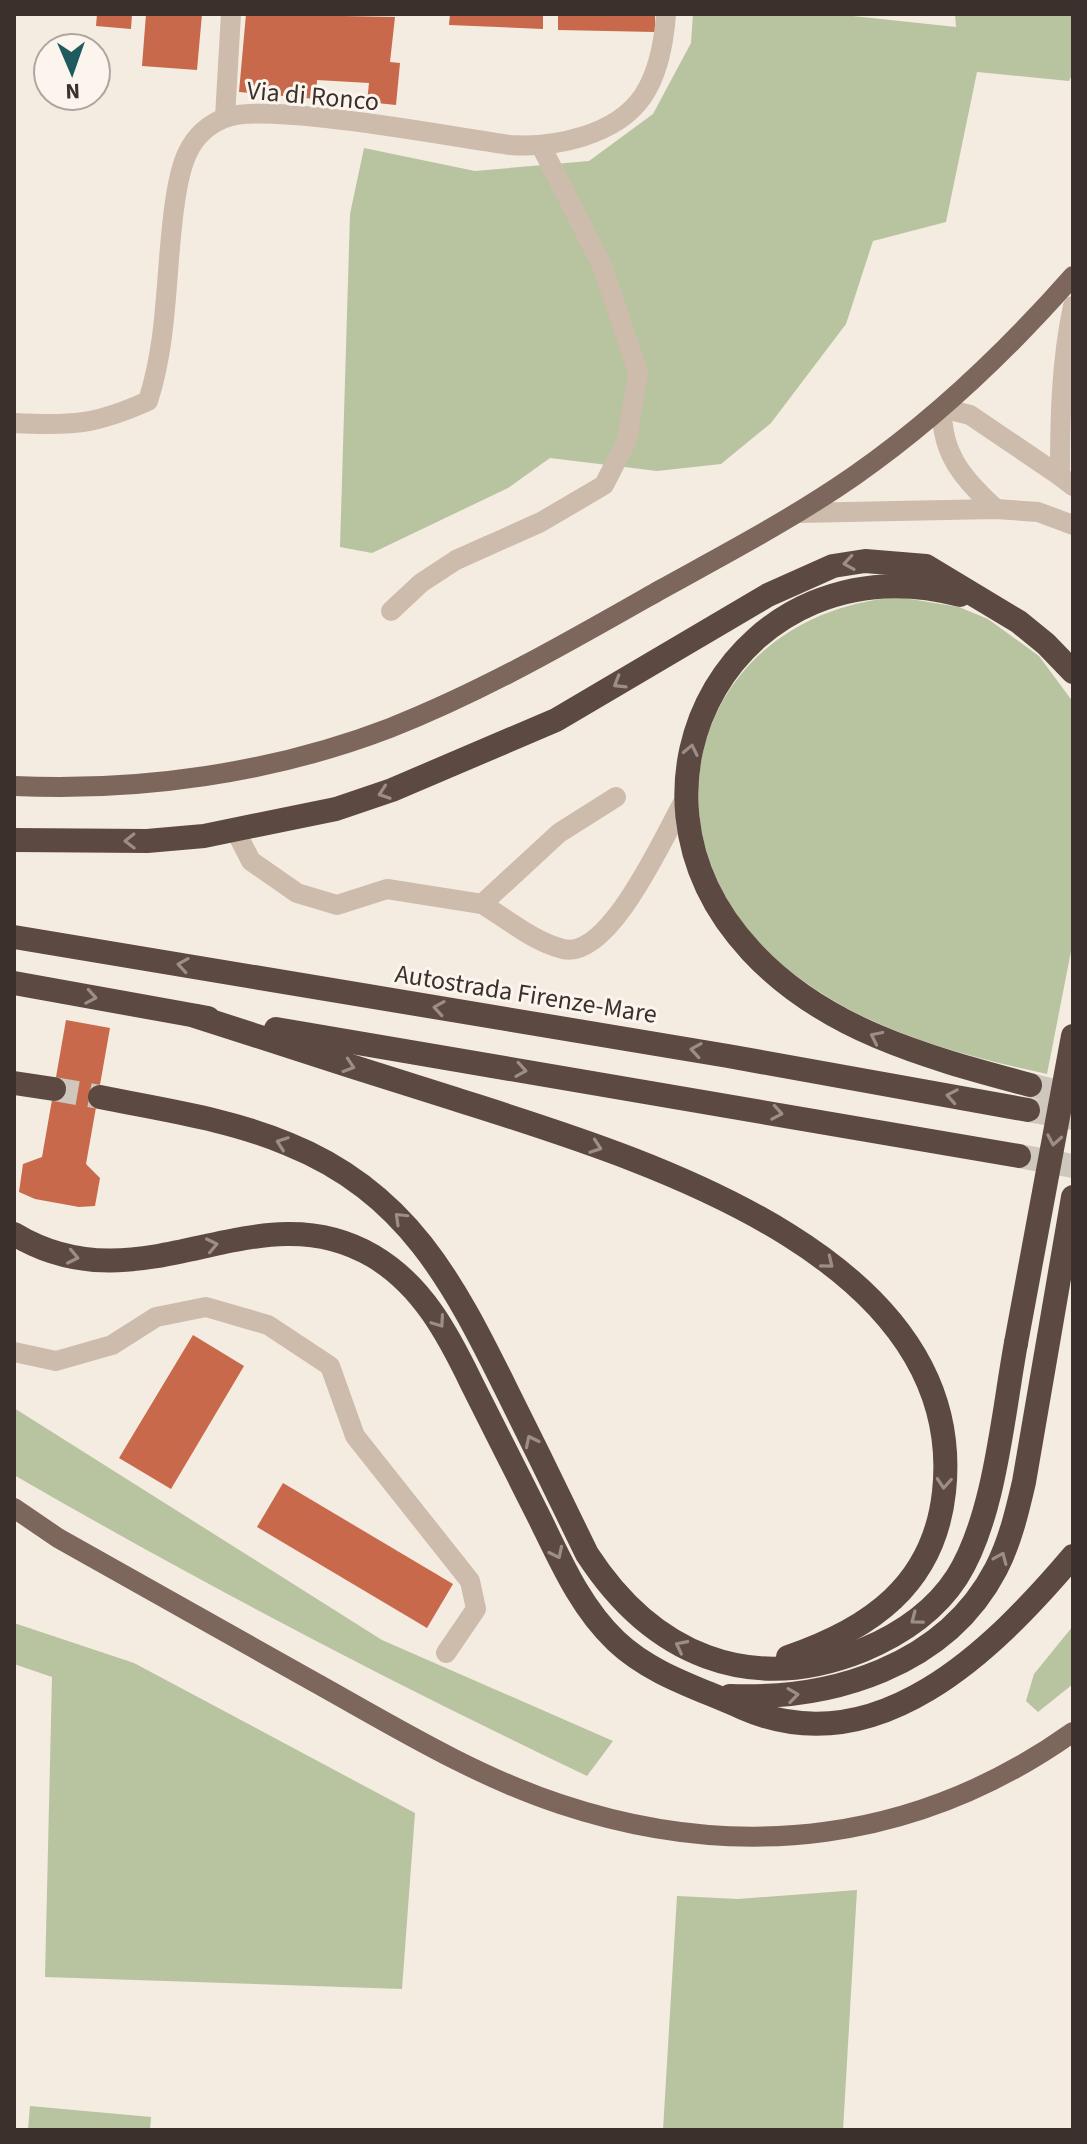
<svg xmlns="http://www.w3.org/2000/svg" width="1087" height="2144" font-family="'Source Sans 3',sans-serif">
	<style>
		.green { fill: #b8c4a0 }
		.building { fill: #c8694b }
		.lines { fill: none; stroke-linecap: round; stroke-linejoin: round }
		.highway-tunnel { stroke: #cfc6bd; stroke-width: 24; stroke-dasharray: 24 12; stroke-linecap: butt }
		.minor { stroke: #cdbbac; stroke-width: 20 }
		.major { stroke: #7d675c; stroke-width: 20 }
		.highway { stroke: #5c4a42; stroke-width: 24 }
		.highway-bridge { stroke: #5c4a42; stroke-width: 24 }
		.oneway { stroke: #9c8e87 }
		.labels { text-anchor: middle; dominant-baseline: central; stroke-width: 6; stroke-linejoin: round; paint-order: stroke }
		.street-label { font-size: 26px; fill: #3b302b; stroke: #fbf5ee }
	</style>
	<rect width="100%" height="100%" fill="#f4ebe1"/>
	<g class="green">
		<path d="M693,14H834L956,27L955,14H1073V73L1069,81L977,72L946,222L873,241L846,324L771,423L721,464L657,471L550,458L508,488L372,553L340,547L350,214L364,148L475,171L589,161L653,114L691,43Z"/>
		<path d="M898,597L959,607L988,619L1039,656L1073,702V941L1047,1074C954,1054 859,1028 785,967C630,837 692,615 898,597Z"/>
		<path d="M14,1408L382,1640L613,1741L587,1776C392,1683 201,1583 14,1475Z"/>
		<path d="M14,1623L134,1663L415,1813L402,1989L45,1977L52,1677L14,1664Z"/>
		<path d="M1073,1626V1684L1038,1712L1026,1701L1034,1674Z"/>
		<path d="M857,1890L843,2130H663L677,1896L738,1899Z"/>
		<path d="M30,2106L151,2117L150,2130H28Z"/>
	</g>
	<g class="building">
		<path d="M97,14H132L131,29L96,26Z"/>
		<path d="M146,14H202L197,70L142,66Z"/>
		<path d="M246,14L395,17L390,62L400,63L396,105L367,102L369,83L317,80L316,99L239,92Z"/>
		<path d="M450,14H543V29L449,25Z"/>
		<path d="M558,14H655V32L558,30Z"/>
		<path d="M66,1020L110,1028L86,1164L100,1178L95,1206L79,1207L35,1199L19,1192L23,1164L42,1157Z"/>
		<path d="M193,1335L244,1366L171,1489L119,1458Z"/>
		<path d="M283,1483L453,1584L427,1628L257,1527Z"/>
	</g>
	<g class="lines">
		<g class="highway-tunnel">
			<path d="M1030,1085L1073,1096"/>
			<path d="M54,1089L100,1097"/>
			<path d="M1028,1110L1073,1118"/>
			<path d="M1019,1156L1073,1166"/>
		</g>
		<g class="minor">
			<path d="M225,117L231,14"/>
			<path d="M1073,306C1061,362 1060,419 1060,476L1073,486"/>
			<path d="M14,423C71,426 95,425 148,401C169,336 165,269 175,202C180,166 188,132 225,118C265,101 457,138 510,145C553,148 616,136 643,96C659,72 664,42 666,14"/>
			<path d="M996,509C964,480 941,454 942,408L970,415L1060,476"/>
			<path d="M797,513L996,509L1038,512L1073,525"/>
			<path d="M391,611L421,583L456,560L541,522L604,485L627,440L638,372L602,265L542,148"/>
			<path d="M235,830L251,861L297,893L337,905L387,889L482,904L559,833L616,797"/>
			<path d="M482,904C507,919 534,942 563,949C610,960 665,834 685,799"/>
			<path d="M14,1352L56,1361L112,1345L156,1317L206,1307L268,1325L330,1366L355,1436L470,1581L476,1609L446,1653"/>
		</g>
		<g class="major">
			<path d="M14,786C139,792 273,773 390,728C484,691 572,640 660,590C725,554 792,519 854,476C936,419 1007,351 1073,276"/>
			<path d="M14,1508L58,1538C144,1586 230,1635 316,1683C395,1727 475,1776 560,1804C740,1864 918,1842 1073,1732"/>
		</g>
		<g class="highway">
			<path d="M960,595C741,537 596,784 751,951C825,1031 930,1058 1030,1085"/>
			<path d="M14,840L147,841L204,836L336,809L392,790L556,720L768,595L833,566L865,561L926,566L1019,622L1046,644L1073,672"/>
			<path d="M14,937L728,1056L1028,1110"/>
			<path d="M14,983L208,1018"/>
			<path d="M195,1016C282,1044 368,1072 455,1099C629,1155 970,1252 944,1492C934,1585 870,1629 788,1657"/>
			<path d="M276,1029L1019,1156"/>
			<path d="M14,1083L54,1089"/>
			<path d="M100,1097C163,1110 229,1119 288,1144C407,1192 453,1282 507,1391C534,1445 561,1500 587,1554C652,1654 749,1696 863,1650C899,1635 935,1611 957,1577C995,1517 1003,1413 1016,1343"/>
			<path d="M14,1234C143,1312 254,1186 373,1256C422,1285 448,1334 472,1384C495,1429 517,1474 540,1519C561,1562 581,1608 616,1641C652,1675 699,1688 743,1708C877,1767 994,1649 1073,1556"/>
			<path d="M730,1696C831,1700 945,1667 996,1569C1010,1542 1017,1512 1024,1482L1073,1197"/>
		</g>
		<path class="highway-bridge" d="M1016,1343L1073,1036"/>
	</g>
	<defs><path id="oneway-chevron" d="M-2-3.5L2.5 0L-2 3.5" fill="none" stroke-width="1.6" stroke-linecap="round" stroke-linejoin="round" transform="scale(2)"/></defs>
	<g class="oneway">
		<use href="#oneway-chevron" transform="translate(849 563) rotate(171)"/>
		<use href="#oneway-chevron" transform="translate(619 683) rotate(149)"/>
		<use href="#oneway-chevron" transform="translate(691 750) rotate(-78)"/>
		<use href="#oneway-chevron" transform="translate(384 793) rotate(161)"/>
		<use href="#oneway-chevron" transform="translate(130 841) rotate(179)"/>
		<use href="#oneway-chevron" transform="translate(183 965) rotate(-171)"/>
		<use href="#oneway-chevron" transform="translate(91 997) rotate(10)"/>
		<use href="#oneway-chevron" transform="translate(439 1008) rotate(-171)"/>
		<use href="#oneway-chevron" transform="translate(876 1037) rotate(-154)"/>
		<use href="#oneway-chevron" transform="translate(696 1050) rotate(-171)"/>
		<use href="#oneway-chevron" transform="translate(349 1066) rotate(18)"/>
		<use href="#oneway-chevron" transform="translate(521 1070) rotate(9)"/>
		<use href="#oneway-chevron" transform="translate(952 1096) rotate(-170)"/>
		<use href="#oneway-chevron" transform="translate(777 1113) rotate(10)"/>
		<use href="#oneway-chevron" transform="translate(1054 1140) rotate(100)"/>
		<use href="#oneway-chevron" transform="translate(282 1143) rotate(-160)"/>
		<use href="#oneway-chevron" transform="translate(596 1147) rotate(19)"/>
		<use href="#oneway-chevron" transform="translate(400 1218) rotate(-136)"/>
		<use href="#oneway-chevron" transform="translate(212 1245) rotate(-12)"/>
		<use href="#oneway-chevron" transform="translate(73 1257) rotate(12)"/>
		<use href="#oneway-chevron" transform="translate(828 1263) rotate(39)"/>
		<use href="#oneway-chevron" transform="translate(439 1322) rotate(55)"/>
		<use href="#oneway-chevron" transform="translate(531 1441) rotate(-116)"/>
		<use href="#oneway-chevron" transform="translate(944 1483) rotate(94)"/>
		<use href="#oneway-chevron" transform="translate(557 1553) rotate(64)"/>
		<use href="#oneway-chevron" transform="translate(1001 1558) rotate(-67)"/>
		<use href="#oneway-chevron" transform="translate(916 1619) rotate(143)"/>
		<use href="#oneway-chevron" transform="translate(681 1646) rotate(-153)"/>
		<use href="#oneway-chevron" transform="translate(793 1695) rotate(-8)"/>
	</g>
	<g class="labels">
		<g class="street-label">
			<text transform="translate(313 96) rotate(5)">Via di Ronco</text>
			<text transform="translate(526 994) rotate(9)">Autostrada Firenze-Mare</text>
		</g>
	</g>
	<rect width="1087" height="2144" fill="none" stroke="#3b302b" stroke-width="32"/>
	<g transform="translate(72 72) rotate(178)"><circle r="38" fill="#fbf5ee" stroke="#aea6a0" stroke-width="2"/>
	<path d="M0-6L14 30L0 20L-14 30Z" fill="#1f5a5e"/>
	<text y="-12" font-size="22" font-weight="bold" text-anchor="middle" fill="#3b302b">N</text>
	</g>
</svg>
